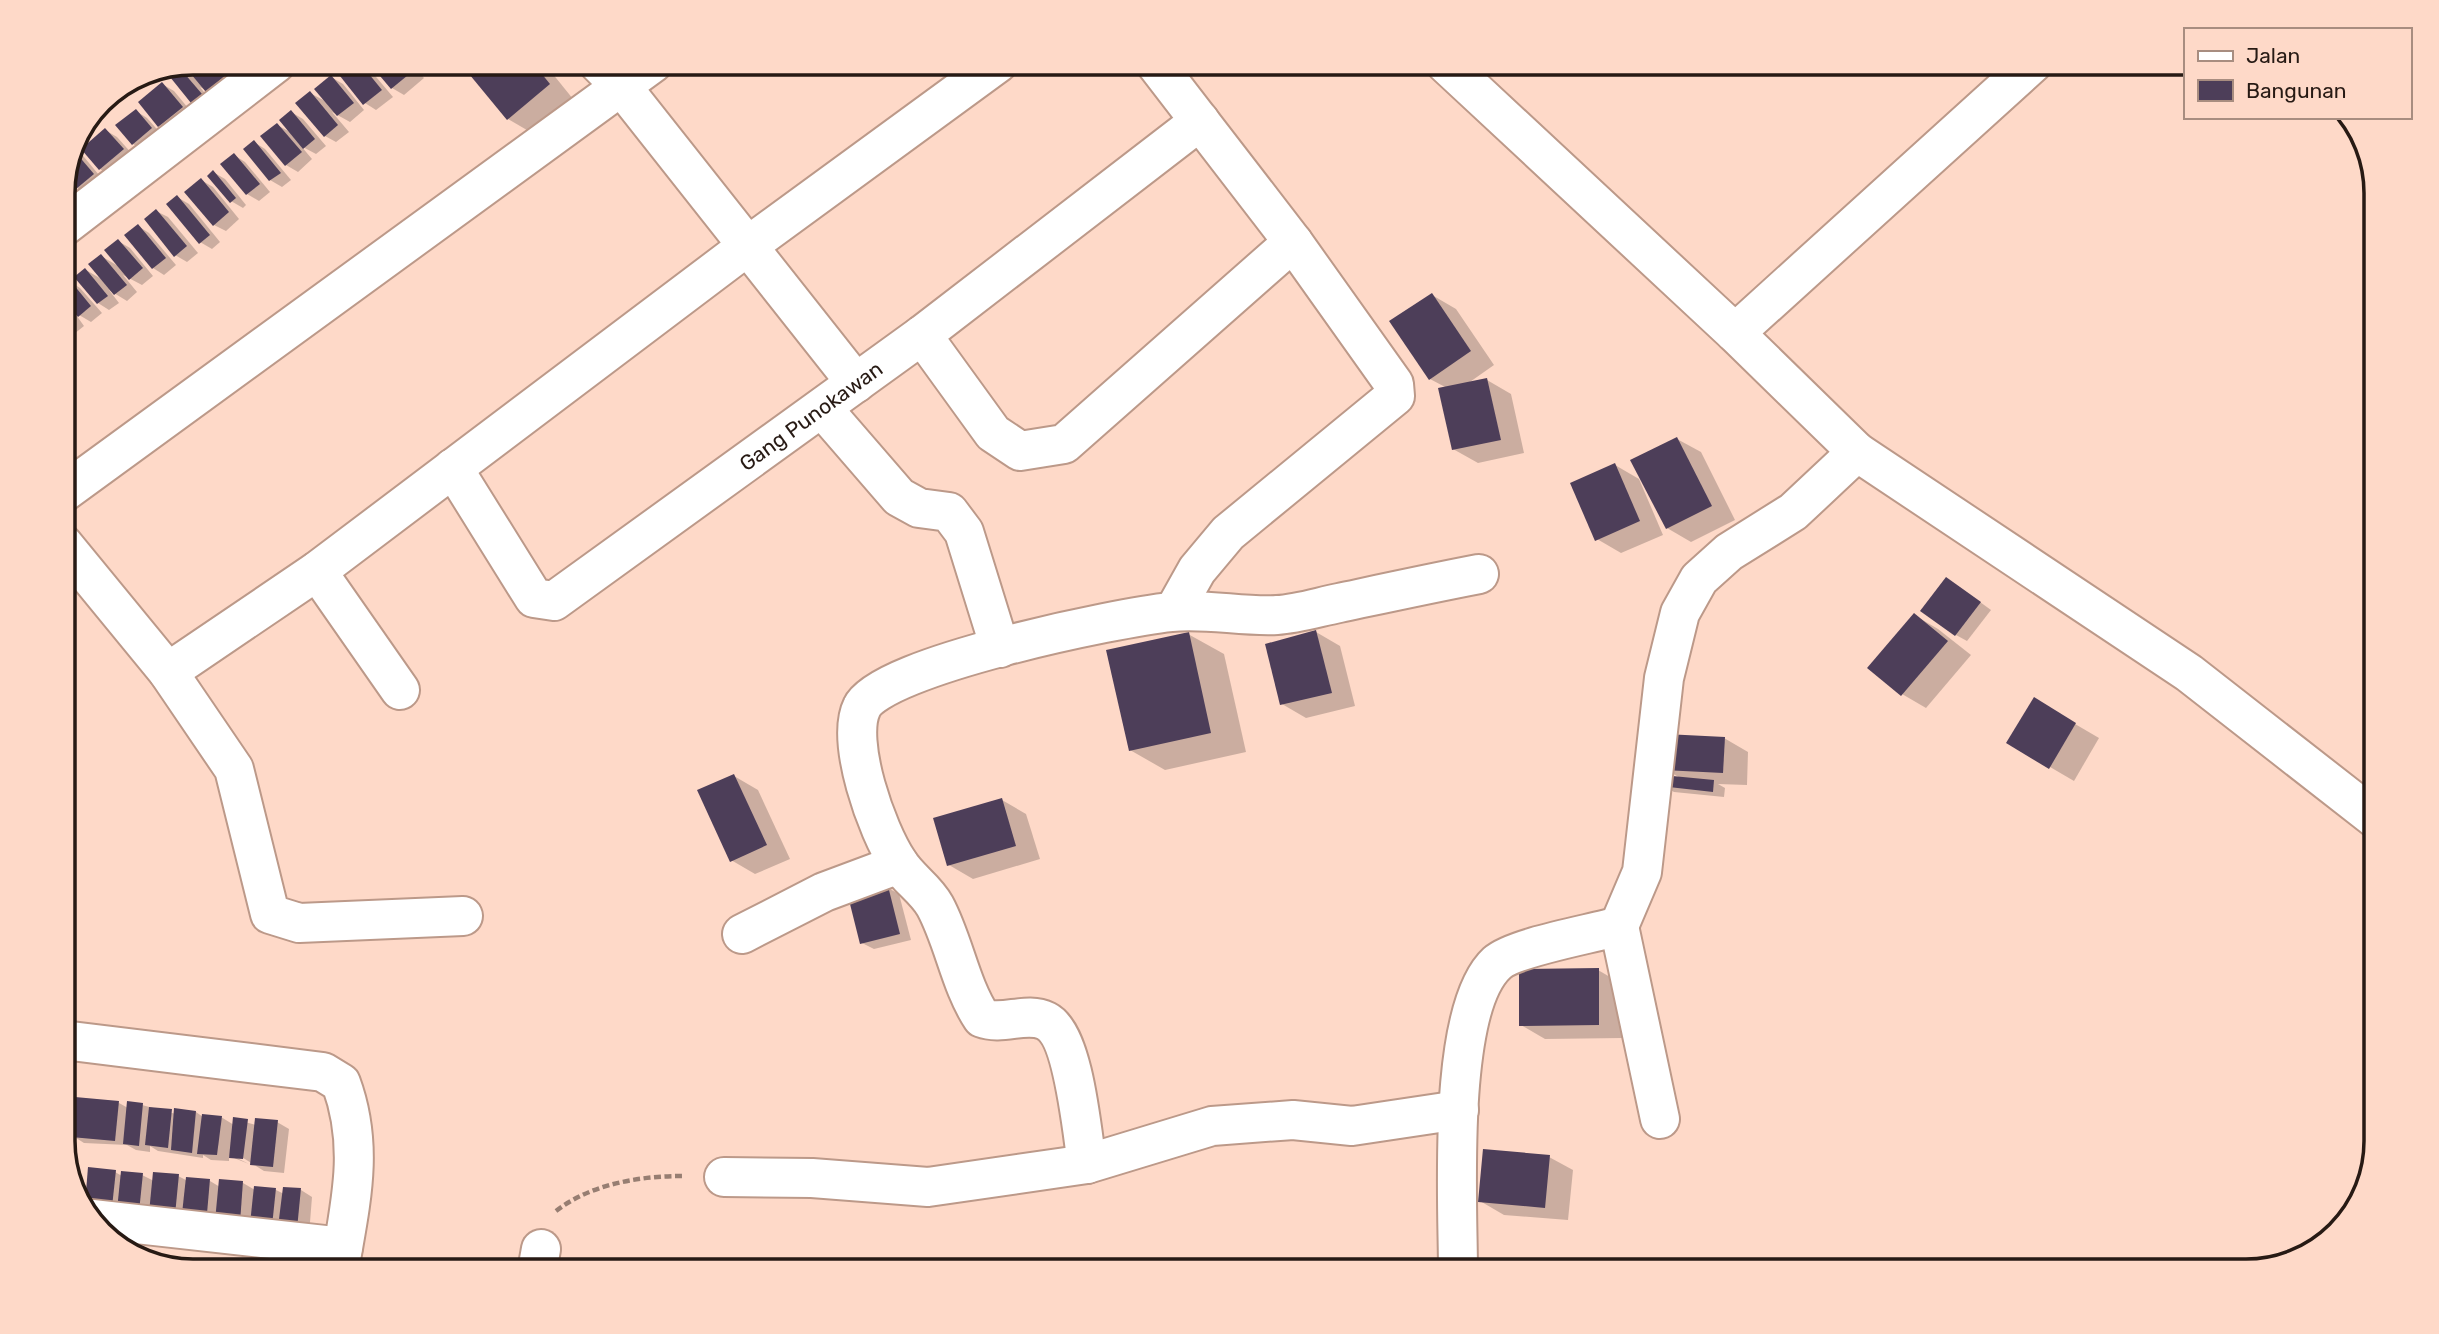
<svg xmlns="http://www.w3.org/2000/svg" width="2439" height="1334" font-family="Rubik,sans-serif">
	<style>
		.shadow { fill: #0003 }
		.building { fill: #4d3e59 }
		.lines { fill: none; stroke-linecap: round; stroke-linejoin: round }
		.street-casing { stroke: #bc9989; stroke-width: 42 }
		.path { stroke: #977e72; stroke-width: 4.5; stroke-dasharray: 7 3.5; stroke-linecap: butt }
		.street { stroke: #fff; stroke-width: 38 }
		.labels { text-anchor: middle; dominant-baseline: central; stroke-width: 7; stroke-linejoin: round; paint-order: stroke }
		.street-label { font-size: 21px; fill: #271a14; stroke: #fed9c8 }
		.rim { fill: none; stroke: #271a14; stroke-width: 3.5 }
	</style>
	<rect width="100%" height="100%" fill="#fed9c8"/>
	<g class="shadow">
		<path d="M195,63H222L238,81L219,97L200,87L212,102L204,108L192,102L168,73L177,66L194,76Z"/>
		<path d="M349,63L366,65L393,97L376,110L365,103Z"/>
		<path d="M371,63H411L424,78L404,95L392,88Z"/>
		<path d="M421,63H436L430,68Z"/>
		<path d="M464,63H544L573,99L532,133L508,119Z"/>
		<path d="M331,77L343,84L364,110L350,122L332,112L349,132L336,142L325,136L310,93L327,102Z"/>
		<path d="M162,84L174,91L193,114L171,132L159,125Z"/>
		<path d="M136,111L147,118L163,136L144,151L133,144Z"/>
		<path d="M291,112L303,119L326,146L316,154L301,146L312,159L298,172L286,165L277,125L292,133Z"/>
		<path d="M105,130L117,137L134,156L111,176L100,169Z"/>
		<path d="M254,142L265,149L291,180L282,187L270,180L245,149Z"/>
		<path d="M79,151L104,181L89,195L77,188L67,176Z"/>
		<path d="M234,155L245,162L270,192L259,201L247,194Z"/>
		<path d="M213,172L225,179L246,205L243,208L231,201Z"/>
		<path d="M201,180L213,187L239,219L226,231L214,225Z"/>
		<path d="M65,181L80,198L63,212V185Z"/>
		<path d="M177,197L189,204L220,242L212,249L200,242Z"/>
		<path d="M156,211L168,217L198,253L187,262L175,255Z"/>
		<path d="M138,226L149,233L176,265L164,275L153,268Z"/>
		<path d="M118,241L130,248L153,276L142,285L123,275L137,292L127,301L109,290L119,303L109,310L98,303L86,270L103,280L101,256L120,267Z"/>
		<path d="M69,281L80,288L102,313L91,322L74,312L84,326L74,334L63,328V301L70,305Z"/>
		<path d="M1432,295L1456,309L1494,365L1467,384L1487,380L1511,394L1524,453L1478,463L1453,449L1447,388L1430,379Z"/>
		<path d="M1677,439L1701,452L1735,520L1691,542L1667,528Z"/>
		<path d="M1615,465L1639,479L1663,535L1621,553L1597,539Z"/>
		<path d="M1958,586L1991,610L1967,641L1956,635Z"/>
		<path d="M1914,615L1938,629L1971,655L1926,708L1902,694Z"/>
		<path d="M1316,632L1340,646L1355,706L1306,718L1282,704Z"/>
		<path d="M1188,634L1224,654L1246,752L1165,770L1130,750Z"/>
		<path d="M2034,700L2099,738L2074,781L2009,743Z"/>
		<path d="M1724,738L1748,752L1747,785L1718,784L1725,788L1724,797L1674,792L1662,785L1682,779L1665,769Z"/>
		<path d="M734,776L758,790L790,859L755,874L731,860Z"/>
		<path d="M1002,800L1026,814L1040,859L973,879L949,865Z"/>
		<path d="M888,888L899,894L911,940L874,949L862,943Z"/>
		<path d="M1598,970L1622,984L1623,1038L1545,1039L1521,1025Z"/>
		<path d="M119,1103L128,1108L142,1105L176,1114L196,1112L203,1117H221L234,1125V1119L256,1125L277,1122L289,1129L284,1173L264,1171L237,1154L235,1157L249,1164L229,1156V1161L211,1160L203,1155V1158L158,1151L150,1146V1152L136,1150L127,1145L84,1143L73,1136Z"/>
		<path d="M1549,1157L1573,1170L1568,1220L1504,1215L1480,1201Z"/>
		<path d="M115,1172L122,1176L142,1175L154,1181L178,1176L188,1181H210L220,1187L221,1181L243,1183L255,1190H276L284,1194V1189L301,1190L312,1197L309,1235L98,1210Z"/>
	</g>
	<g class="building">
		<path d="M192,63H218L227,74L206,92L186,68Z"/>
		<path d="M226,63H242L243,64L234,73Z"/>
		<path d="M346,63H360L382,90L363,105L336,71Z"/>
		<path d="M369,63H407L413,71L391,89Z"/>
		<path d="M460,63H533L550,84L507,120Z"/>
		<path d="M178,66L202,94L191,103L166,72Z"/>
		<path d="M331,75L354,103L337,116L314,89Z"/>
		<path d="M162,82L183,107L158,127L138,102Z"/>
		<path d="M310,91L338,125L324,137L295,103Z"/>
		<path d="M136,109L152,128L132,145L115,125Z"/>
		<path d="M291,110L315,139L303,149L279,120Z"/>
		<path d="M277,123L302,152L285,166L260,136Z"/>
		<path d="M105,128L124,149L99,170L81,149Z"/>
		<path d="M254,140L281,173L269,181L243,149Z"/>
		<path d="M234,153L260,184L246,195L220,164Z"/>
		<path d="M77,154L94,174L76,189L67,178Z"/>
		<path d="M213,170L236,198L230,203L207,176Z"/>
		<path d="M201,178L229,212L213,226L184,192Z"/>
		<path d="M177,195L210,235L199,244L166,204Z"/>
		<path d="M156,209L187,246L174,257L144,219Z"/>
		<path d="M138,224L166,258L152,269L124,235Z"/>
		<path d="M118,239L143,268L129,280L104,250Z"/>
		<path d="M101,254L127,285L114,295L88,264Z"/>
		<path d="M85,268L108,296L97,304L74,277Z"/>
		<path d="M69,279L91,306L78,317L63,299V283Z"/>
		<path d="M1432,293L1471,351L1429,380L1389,321Z"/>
		<path d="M63,306L74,319L63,327Z"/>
		<path d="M1487,378L1501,440L1452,450L1438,388Z"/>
		<path d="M1677,437L1712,506L1666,529L1630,460Z"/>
		<path d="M1615,463L1640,521L1595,541L1570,483Z"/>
		<path d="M1946,577L1981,602L1955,636L1920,611Z"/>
		<path d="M1914,613L1948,641L1901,696L1867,668Z"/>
		<path d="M1316,630L1332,693L1280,705L1265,644Z"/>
		<path d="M1189,632L1211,733L1129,751L1106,650Z"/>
		<path d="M2034,697L2076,723L2049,769L2006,743Z"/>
		<path d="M1665,734L1725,737L1723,773L1663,770Z"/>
		<path d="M734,774L767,845L730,862L697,790Z"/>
		<path d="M1662,775L1714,780L1713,792L1660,786Z"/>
		<path d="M1002,798L1016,846L947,866L933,818Z"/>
		<path d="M888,886L900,934L860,944L848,896Z"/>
		<path d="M1599,968V1025L1519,1026V969Z"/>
		<path d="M75,1097L119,1101L115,1141L71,1137Z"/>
		<path d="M127,1101L143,1103L139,1146L123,1144Z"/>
		<path d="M149,1107L172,1109L168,1148L145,1145Z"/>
		<path d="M174,1108L196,1111L192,1153L171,1150Z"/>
		<path d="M202,1114L222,1116L217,1155L197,1154Z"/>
		<path d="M233,1117L248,1119L243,1159L229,1158Z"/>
		<path d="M255,1118L278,1120L273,1167L250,1165Z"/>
		<path d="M1483,1149L1550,1155L1545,1208L1478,1202Z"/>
		<path d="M88,1167L116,1170L112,1207L85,1204Z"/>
		<path d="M121,1171L143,1173L139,1212L117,1210Z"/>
		<path d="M153,1172L179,1174L175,1215L149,1213Z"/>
		<path d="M186,1177L210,1179L206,1225L181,1223Z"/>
		<path d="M219,1179L243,1181L240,1223L215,1221Z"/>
		<path d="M254,1186L276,1188L272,1226L250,1224Z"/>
		<path d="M283,1187L301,1188L297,1229L278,1227Z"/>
	</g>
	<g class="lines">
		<defs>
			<g id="street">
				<path d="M598,63L622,87L856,383"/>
				<path d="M1155,63L1293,242L1394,384L1395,396L1228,533L1197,570L1174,611"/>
				<path d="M1445,63L1735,333L1857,452L2189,673L2376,819"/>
				<path d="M63,227L276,63"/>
				<path d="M1735,333L2033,63"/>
				<path d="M922,335L993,433L1020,451L1064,444L1293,242"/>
				<path d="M822,408L899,497L919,508L949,512L964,532L1000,648"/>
				<path id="s1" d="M453,468L534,598L554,601L922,335L1200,121"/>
				<path d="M63,493L653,63"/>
				<path d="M63,544L168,672L234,769L270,914L299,923L463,916"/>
				<path d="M317,571L400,690"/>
				<path d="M168,672L317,571L745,248L998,63"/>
				<path d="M1619,926L1660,1119"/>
				<path d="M742,934L824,892L899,864"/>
				<path d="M63,1040L323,1072L341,1083C365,1148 350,1205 339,1271"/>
				<path d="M1087,1164C1082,1133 1074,1035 1046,1021C1027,1011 1003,1026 982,1018C960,985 954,941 935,906C925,888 908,879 898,862C877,831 845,741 862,707C881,666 1120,617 1171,612C1206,608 1242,617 1277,615C1297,614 1319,607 1339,603C1386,593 1432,583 1479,574"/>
				<path d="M724,1177L812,1178L928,1187L1087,1164L1212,1126L1293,1120L1352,1126L1459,1110"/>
				<path d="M92,1219L343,1247"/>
				<path d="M537,1271L541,1249"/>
				<path d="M1458,1271C1458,1202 1446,1010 1497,963C1515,947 1592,934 1619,926L1642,872L1664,678L1680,613L1699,579L1729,552L1793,512L1857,452"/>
			</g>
		</defs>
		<use href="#street" class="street-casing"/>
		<path class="path" d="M556,1211C591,1184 639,1176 683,1176"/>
		<use href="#street" class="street"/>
	</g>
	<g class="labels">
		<g class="street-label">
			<text stroke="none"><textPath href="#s1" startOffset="490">Gang Punokawan</textPath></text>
		</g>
	</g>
	<path d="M0 0H2439V1334H0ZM193 75H2246A118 118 0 0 1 2364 193V1141A118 118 0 0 1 2246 1259H193A118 118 0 0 1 75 1141V193A118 118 0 0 1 193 75Z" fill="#fed9c8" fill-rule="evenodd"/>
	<path class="rim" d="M193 75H2246A118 118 0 0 1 2364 193V1141A118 118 0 0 1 2246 1259H193A118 118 0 0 1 75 1141V193A118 118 0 0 1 193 75Z"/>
	<rect x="2184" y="28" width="228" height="91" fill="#fed9c8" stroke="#a88d80" stroke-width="2"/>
	<rect x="2198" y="51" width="35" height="10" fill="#ffffff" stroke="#a88d80" stroke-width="2"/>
	<text x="2246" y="63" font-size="21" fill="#271a14">Jalan</text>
	<rect x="2198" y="80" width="35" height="21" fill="#4d3e59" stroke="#a88d80" stroke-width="2"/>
	<text x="2246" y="98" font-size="21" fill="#271a14">Bangunan</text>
</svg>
